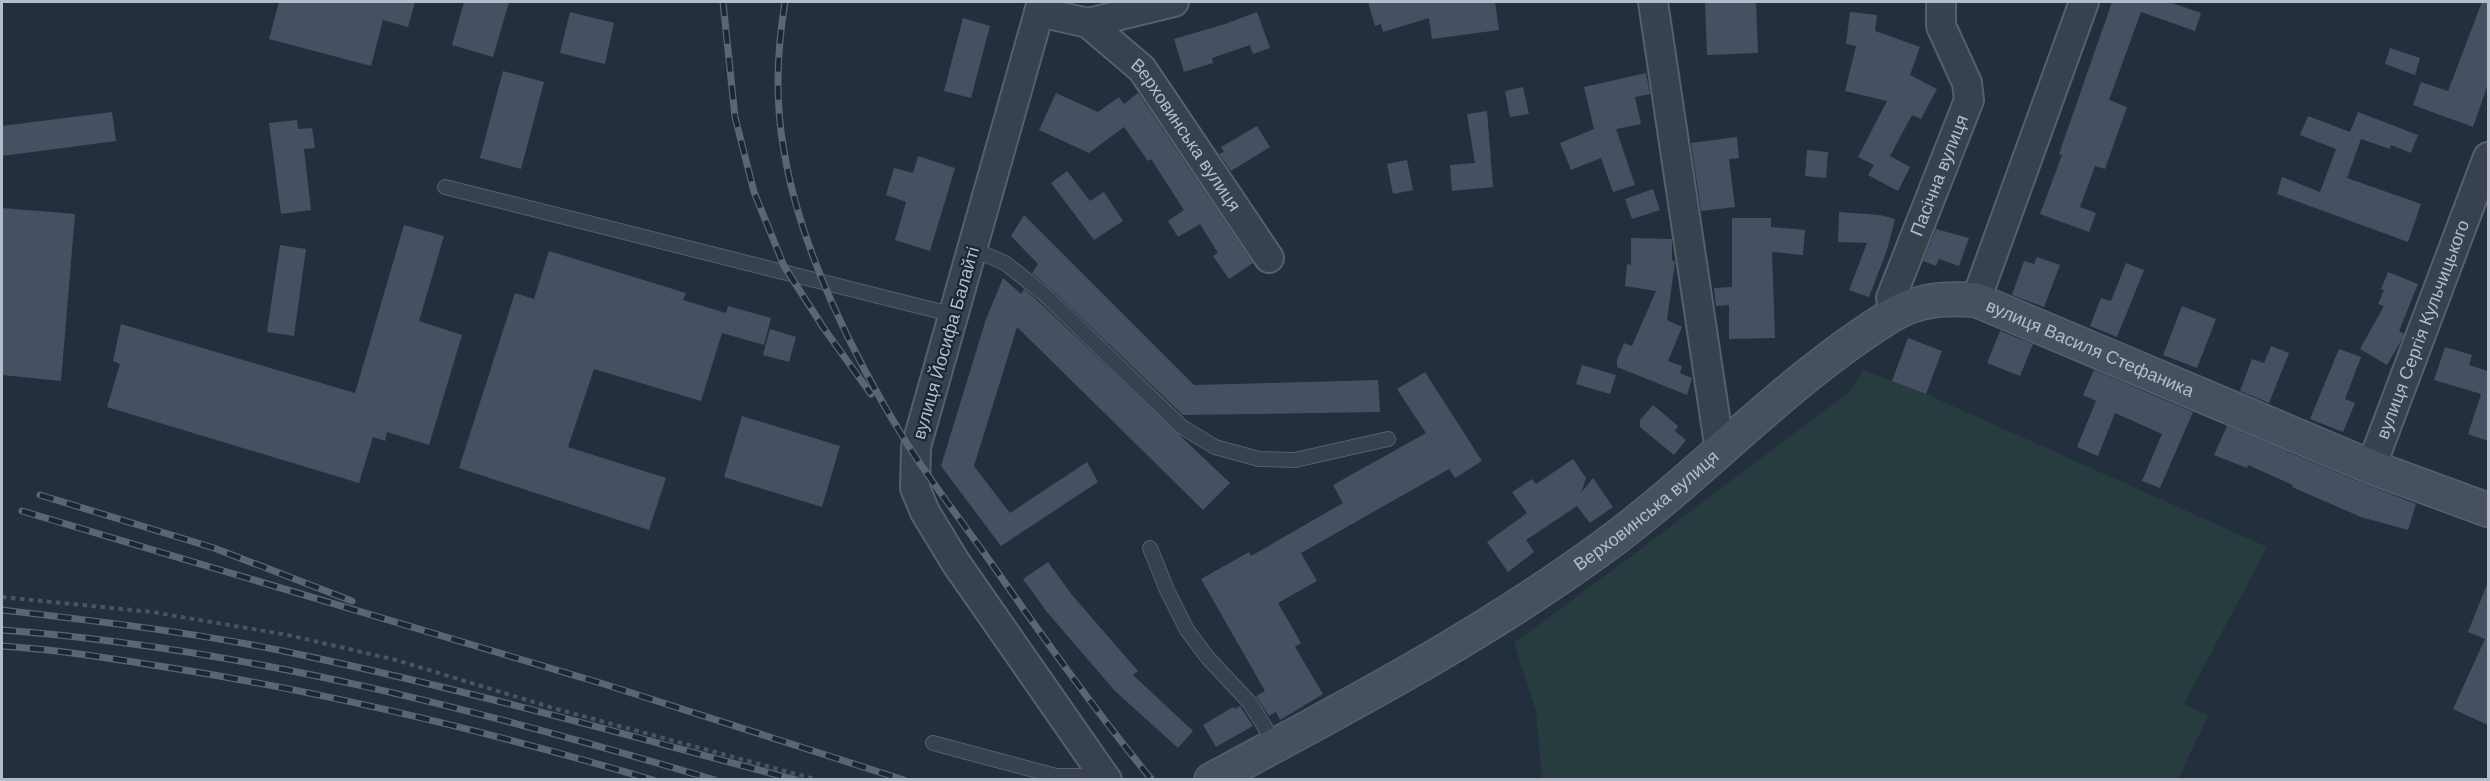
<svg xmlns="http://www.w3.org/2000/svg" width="2490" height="781" font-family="'DM Sans',sans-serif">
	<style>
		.green { fill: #263c3f }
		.building { fill: #455162 }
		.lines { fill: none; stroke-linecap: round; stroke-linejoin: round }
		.lane-casing { stroke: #565f6c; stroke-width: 16 }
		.street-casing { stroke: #565f6c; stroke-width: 32 }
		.secondary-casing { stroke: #565f6c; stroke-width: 36 }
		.path { stroke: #44595c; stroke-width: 4; stroke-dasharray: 4.5 4.5; stroke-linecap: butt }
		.lane { stroke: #38414e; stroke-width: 14 }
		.street { stroke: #38414e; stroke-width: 28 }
		.secondary { stroke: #465061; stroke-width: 33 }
		.rail-casing { stroke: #5a6575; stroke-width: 7 }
		.rail { stroke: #1d2633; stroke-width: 4.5; stroke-dasharray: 14; stroke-linecap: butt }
		.labels { text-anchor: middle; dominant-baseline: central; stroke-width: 4.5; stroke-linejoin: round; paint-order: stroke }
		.street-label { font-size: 18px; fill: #b4bcc9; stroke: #1d2633 }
	</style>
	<rect width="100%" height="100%" fill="#242f3e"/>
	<path class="green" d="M1863,370L1926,394L2267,547L2184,704L2208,716L2178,779H1542L1536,711L1514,643C1628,561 1737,474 1850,392Z"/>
	<g class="building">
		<path d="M279,2H415L408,27L383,20L371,66L269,39Z"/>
		<path d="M464,2H509L493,57L452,45Z"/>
		<path d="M1368,2H1495L1499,30L1432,39L1429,18L1383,32L1381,24L1375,26Z"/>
		<path d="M1705,2H1756L1758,53L1707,55Z"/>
		<path d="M2112,2H2169L2201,13L2195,31L2141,12L2109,100L2127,107L2105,169L2095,166L2080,207L2096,213L2089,232L2040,214L2062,155L2059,154Z"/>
		<path d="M2482,2H2488V84L2473,127L2413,105L2421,82L2448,91Z"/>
		<path d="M570,12L614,23L605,64L560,53Z"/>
		<path d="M1257,12L1270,48L1253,54L1250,45L1212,58L1213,63L1184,72L1174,39L1225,24Z"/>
		<path d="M1850,12L1877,15L1875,31L1920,47L1910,75L1937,89L1921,119L1912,115L1890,156L1910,167L1898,191L1868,175L1874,165L1858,157L1887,101L1845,91L1856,46L1846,44Z"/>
		<path d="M963,18L990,26L971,98L944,91Z"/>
		<path d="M2390,48L2420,58L2415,75L2385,64Z"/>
		<path d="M503,71L544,82L521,169L480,158Z"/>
		<path d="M1646,73L1650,94L1635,97L1641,124L1616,129L1635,185L1613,192L1601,158L1571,170L1560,143L1594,129L1584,87Z"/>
		<path d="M1523,87L1529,114L1510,117L1505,91Z"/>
		<path d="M1056,93L1098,112L1119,97L1124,104L1138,93L1253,263L1229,279L1213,256L1218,253L1200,224L1178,237L1168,221L1184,210L1151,159L1148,161L1124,127L1089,153L1039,130Z"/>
		<path d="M1487,111L1493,187L1452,191L1450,165L1475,163L1467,114Z"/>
		<path d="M112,112L116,141L2,156V126Z"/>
		<path d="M2358,112L2418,135L2411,153L2391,145L2390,149L2361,139L2347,178L2421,204L2408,242L2277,194L2282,177L2320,192L2336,149L2300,135L2308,116L2350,132Z"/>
		<path d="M297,120L298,129L312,128L315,148L304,149L311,210L281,214L269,123Z"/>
		<path d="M1257,126L1270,147L1231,171L1219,154L1224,152L1221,147Z"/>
		<path d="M1737,137L1739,158L1729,159L1735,207L1701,211L1691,143Z"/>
		<path d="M1807,150L1828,152L1826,178L1805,176Z"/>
		<path d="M918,156L955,168L930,251L895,240L906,202L886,195L894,168L913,173Z"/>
		<path d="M1407,160L1413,190L1393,194L1387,164Z"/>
		<path d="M1067,171L1090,201L1104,192L1123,221L1094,240L1051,183Z"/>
		<path d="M1653,189L1660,210L1632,219L1625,199Z"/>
		<path d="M2,208L75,214L61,381L2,375Z"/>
		<path d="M1839,212L1880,215L1895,219L1887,250L1869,297L1849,290L1867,243L1838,242Z"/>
		<path d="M1024,215L1194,385L1378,380L1380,412L1183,415L1049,287L1032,273L1038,264L1011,236Z"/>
		<path d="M1732,218H1771V227L1805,230L1803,255L1772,252L1775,338L1729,339V305L1716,306L1714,288L1732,287Z"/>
		<path d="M404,225L444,236L419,321L462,335L429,445L387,432L385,441L373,437L359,483L107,407L120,364L113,361L121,324L355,393Z"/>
		<path d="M1936,229L1969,238L1959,266L1939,259L1936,266L1923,261Z"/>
		<path d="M1631,238L1672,239V260L1675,262L1667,320L1682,327L1668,361L1682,366L1680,373L1692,378L1687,395L1617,367V360L1624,343L1632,346L1656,291L1625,286L1627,264L1631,265Z"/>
		<path d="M280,245L306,249L294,336L267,332Z"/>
		<path d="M549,251L686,293L683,300L726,313L728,306L771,318L764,345L722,333L701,401L594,369L568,447L666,478L649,530L459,468L515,293L534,299Z"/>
		<path d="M2037,257L2060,265L2044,307L2012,295L2024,261L2034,264Z"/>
		<path d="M2126,263L2144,270L2117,337L2090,326L2101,298L2111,301Z"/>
		<path d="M2388,272L2418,284L2399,331L2404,334L2402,339L2387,365L2360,349L2384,306L2378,304L2384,290L2381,289Z"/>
		<path d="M1003,278L1021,294L1024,289L1037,300L1230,483L1203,510L1017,327L974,466L1010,513L1087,462L1098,482L1001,546L941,466L986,319Z"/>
		<path d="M2182,306L2216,319L2197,368L2163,355Z"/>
		<path d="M770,329L796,337L789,362L763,355Z"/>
		<path d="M2000,331L2033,344L2020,376L1987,363Z"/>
		<path d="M1908,338L1942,351L1926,394L1892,381Z"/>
		<path d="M2271,346L2289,353L2269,403L2240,391L2252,359L2264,363Z"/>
		<path d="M2445,347L2472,355L2469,365L2488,371V441L2468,434L2481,394L2434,380Z"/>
		<path d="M2339,349L2361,357L2345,399L2355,403L2343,432L2310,419Z"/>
		<path d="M1582,365L1616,375L1610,394L1576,384Z"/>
		<path d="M2094,370L2193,412L2160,488L2142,481L2162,434L2115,413L2098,456L2077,447L2096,401L2083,395Z"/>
		<path d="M1425,372L1482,461L1455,478L1449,469L1301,553L1317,581L1278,603L1301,643L1295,647L1323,694L1280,720L1276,712L1269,716L1256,696L1265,691L1201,579L1249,552L1251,556L1343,503L1333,485L1426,433L1397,389Z"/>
		<path d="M1653,405L1678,426L1675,431L1686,440L1674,455L1640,427V420Z"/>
		<path d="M742,416L840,446L822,507L724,477Z"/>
		<path d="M2227,426L2364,484L2416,504L2408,530L2361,517L2292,487L2293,485L2248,465L2247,468L2214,455Z"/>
		<path d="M1573,459L1586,478L1581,493L1593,478L1613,507L1590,523L1577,506L1526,540L1534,552L1508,572L1487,542L1527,513L1512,492L1532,479L1536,484Z"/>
		<path d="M1048,562L1072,595L1138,671L1133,675L1193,731L1178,748L1115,691L1047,612L1023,579Z"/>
		<path d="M2488,582V725L2453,709L2485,639L2468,632Z"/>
		<path d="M1240,706L1253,726L1216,747L1203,725L1233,707L1235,709Z"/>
	</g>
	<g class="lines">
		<defs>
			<g id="lane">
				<path d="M445,187L954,315"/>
				<path d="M973,249L1005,263L1043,293L1182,427L1215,447L1259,459L1295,460L1388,439"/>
				<path d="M1150,548L1167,590L1187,630L1208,658L1250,703L1276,745"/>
				<path d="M933,743L1056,776H1104"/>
			</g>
			<g id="street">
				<path d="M1042,2L916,447L915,488L925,512L956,563L1107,780"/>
				<path d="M1653,2L1720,451"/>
				<path d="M1039,12L1088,23L1174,2"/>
				<path id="s1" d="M1088,23L1142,69L1269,258"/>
				<path d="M1976,300L2084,2"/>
				<path id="s2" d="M1894,314L1891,298L1969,100L1967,83L1941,26V2"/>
				<path id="s3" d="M2371,467L2488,157"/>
			</g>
			<g id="secondary">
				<path id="s4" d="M1211,780C1346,707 1477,639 1602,548C1702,475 1786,380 1892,315C1919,299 1946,298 1976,300L2371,467L2488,510"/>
			</g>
		</defs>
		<use href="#lane" class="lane-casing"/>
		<use href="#street" class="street-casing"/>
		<use href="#secondary" class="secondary-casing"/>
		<path class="path" d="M2,597L152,612L288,635L396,660L553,708L818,780"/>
		<use href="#lane" class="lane"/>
		<use href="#street" class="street"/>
		<use href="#secondary" class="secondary"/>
		<defs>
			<g id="rail">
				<path d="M723,2L735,117L754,192L784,266L825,330L871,394"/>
				<path d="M785,2C777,50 775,102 784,151C800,249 854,358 906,442C931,482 960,519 987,557C1040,633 1093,708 1152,780"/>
				<path d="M40,495L214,548L352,601"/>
				<path d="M22,511L607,685L904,780"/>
				<path d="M2,610C105,622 209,634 311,657C474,692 635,737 796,780"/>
				<path d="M2,630C244,648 483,711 715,780"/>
				<path d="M2,646C65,650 127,661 190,671C347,697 501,735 653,780"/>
			</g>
		</defs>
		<use href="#rail" class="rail-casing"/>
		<use href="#rail" class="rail"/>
	</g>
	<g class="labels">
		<g class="street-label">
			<text stroke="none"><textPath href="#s1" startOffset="150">Верховинська вулиця</textPath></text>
			<text stroke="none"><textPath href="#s2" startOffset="148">Пасічна вулиця</textPath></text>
			<text stroke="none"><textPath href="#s3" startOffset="147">вулиця Сергія Кульчицького</textPath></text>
			<text transform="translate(946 343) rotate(-74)">вулиця Йосифа Балайті</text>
			<text stroke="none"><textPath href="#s4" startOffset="1038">вулиця Василя Стефаника</textPath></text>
			<text stroke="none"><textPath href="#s4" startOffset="513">Верховинська вулиця</textPath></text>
		</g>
	</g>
	<rect width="2490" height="781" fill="none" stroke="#b4bcc9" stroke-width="6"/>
</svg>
